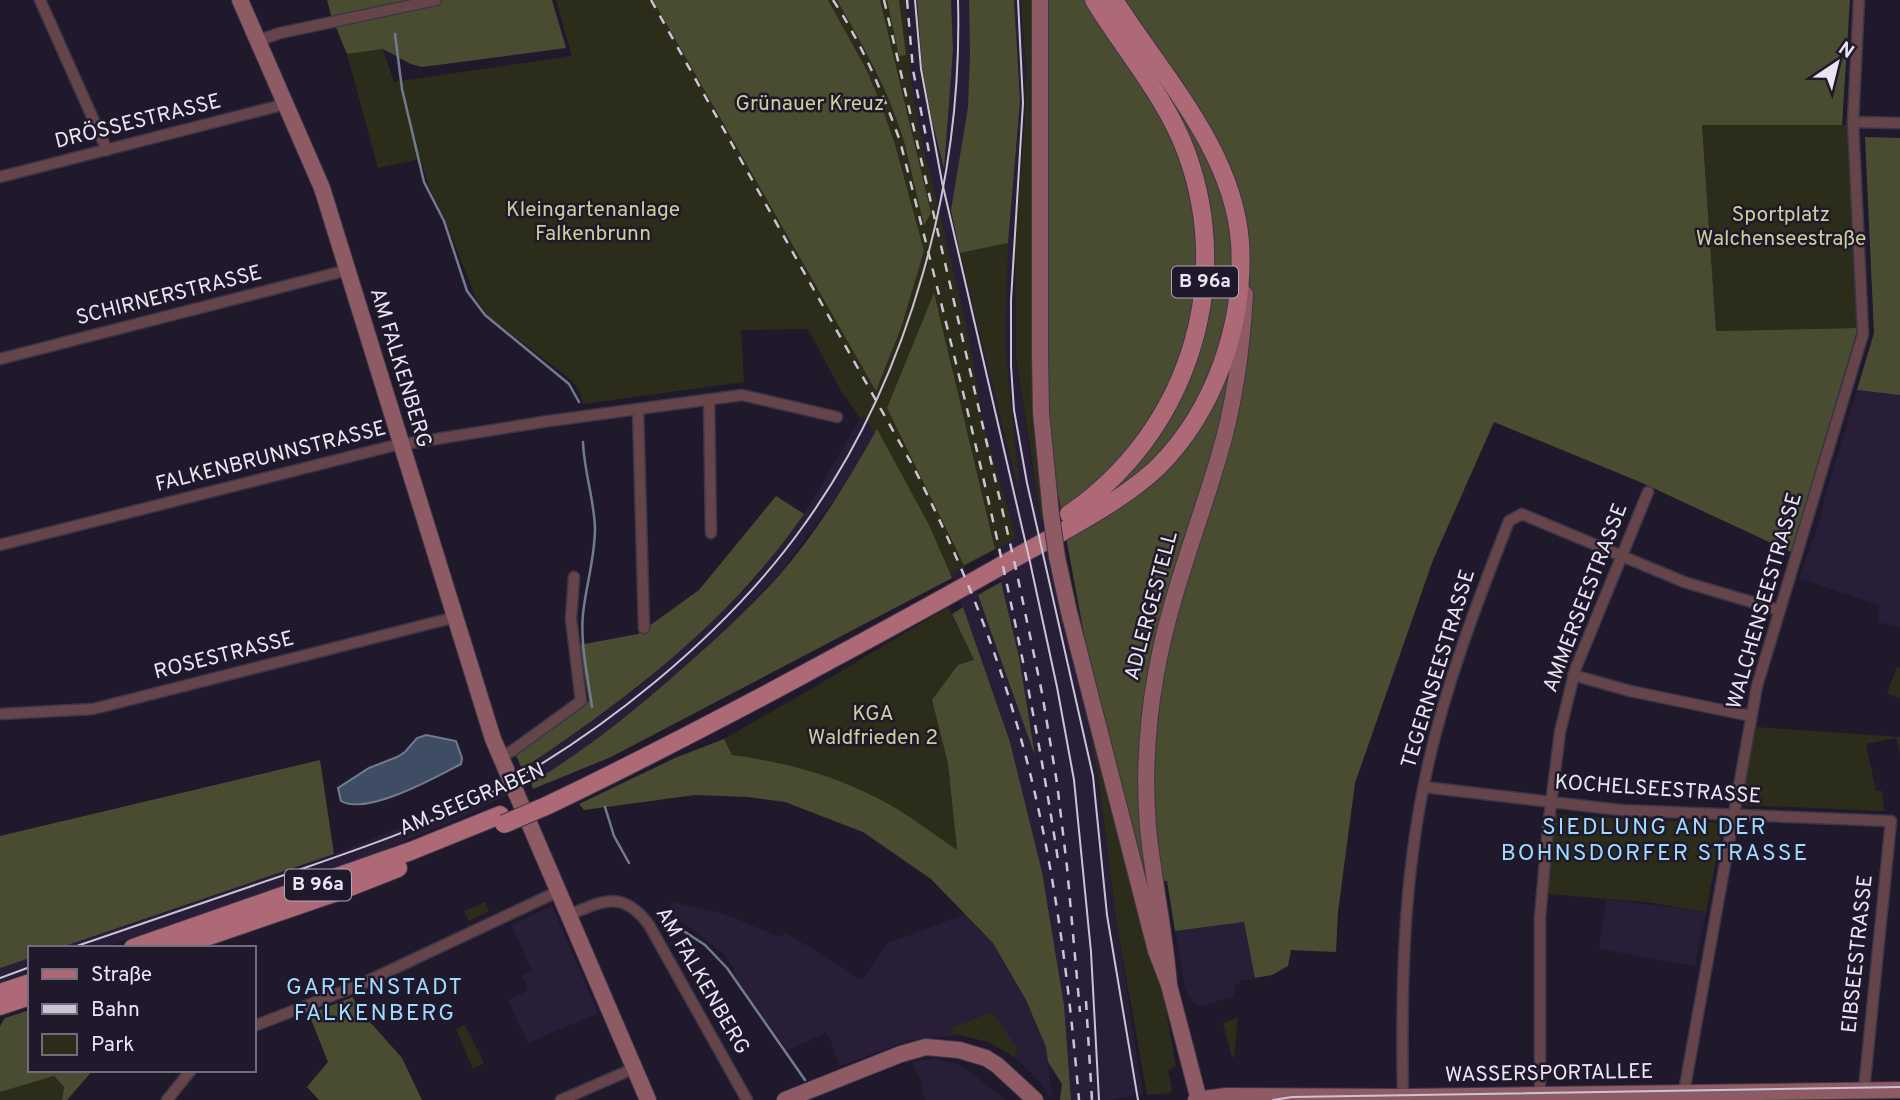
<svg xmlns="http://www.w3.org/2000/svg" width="1900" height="1100" font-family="Overpass,sans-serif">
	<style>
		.built { fill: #281e38; fill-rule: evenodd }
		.green { fill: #2b2c1a }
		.forest { fill: #4a4c31 }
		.water { fill: #3e4d63; stroke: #727b8e; stroke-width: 2 }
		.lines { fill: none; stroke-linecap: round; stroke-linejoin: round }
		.stream { stroke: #727b8e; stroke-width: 2.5 }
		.street-casing { stroke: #3c3648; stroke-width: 13 }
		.secondary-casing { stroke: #3c3648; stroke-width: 18 }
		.primary-casing { stroke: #3c3648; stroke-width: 20 }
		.street { stroke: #65444a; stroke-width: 10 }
		.secondary { stroke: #8e5a63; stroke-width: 16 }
		.primary { stroke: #ad6a76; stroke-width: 18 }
		.tram { stroke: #cac4d3; stroke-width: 2 }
		.rail { stroke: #cac4d3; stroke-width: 2.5; stroke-dasharray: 9 9; stroke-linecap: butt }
		.secondary-bridge-casing { stroke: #3c3648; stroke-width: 18; stroke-linecap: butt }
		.primary-bridge-casing { stroke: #3c3648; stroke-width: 20; stroke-linecap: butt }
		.secondary-bridge { stroke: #8e5a63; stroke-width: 16 }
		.primary-bridge { stroke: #ad6a76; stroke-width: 18 }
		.labels { text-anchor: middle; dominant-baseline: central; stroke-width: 5; stroke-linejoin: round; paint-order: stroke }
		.shield { fill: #20192c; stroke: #ada8b7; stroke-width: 2 }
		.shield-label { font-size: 19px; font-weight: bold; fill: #eae5f3 }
		.park-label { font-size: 21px; fill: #cbcf98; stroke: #20192c }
		.street-label { font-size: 21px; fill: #eae5f3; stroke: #20192c }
		.neighbourhood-label { font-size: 23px; letter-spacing: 2px; fill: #9ddbff; stroke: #20192c }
	</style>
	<rect width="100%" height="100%" fill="#20192c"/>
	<g class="built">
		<path d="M899,0H917L922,66L943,168L953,50L951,0H969L970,54L968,107L951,210L993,386L1005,345V282L1020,101L1014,0H1021L1026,68L1025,120L1015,242L1016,358L1029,450L1049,562L1083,697L1099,782L1117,926L1143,1094L1110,1100H1071L1064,1005L1042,872L1010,742L952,578L929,525L877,430L850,478L777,577L721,636L643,703L575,757L531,783L467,815L367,857L102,948H59L334,854L459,804L522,769L572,736L641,685L708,625L754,580L804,514L867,407L892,56ZM995,549L1001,582L1019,657L1033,750L978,595L964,565Z"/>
		<path d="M1857,390L1900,395V627L1878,622L1880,606L1799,578L1822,515L1823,504Z"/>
		<path d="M1606,899L1706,912L1695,966L1599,949Z"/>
		<path d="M672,902L724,914L780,937L785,932L862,980L888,943L966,914L993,943L1026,1000L1046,1047L1052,1098L1036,1077L1014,1057L989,1042L962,1035L910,1040L840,1066L830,1039L825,1033L788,1050L738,983L733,968L725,955L668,911Z"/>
		<path d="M552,906L598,1013L528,1043L508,1000L529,990L522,976L532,971L512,925Z"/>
		<path d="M1245,922L1255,978L1240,981L1235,986L1233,997L1201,1006L1192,1001L1185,989L1175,931Z"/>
		<path d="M30,958V972L0,982V968Z"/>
		<path d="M936,1059L962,1066L1006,1100H925L921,1082L912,1061Z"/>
	</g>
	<g class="green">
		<path d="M556,0H904L912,86L919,127L967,328L983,423L1016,538L944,578L893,469L864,415L861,420L841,391L808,329L741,330L744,382L583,404L579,390L570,379L490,318L477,301L445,219L430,189L420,159L378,168L347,54L383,49L394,82L572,56Z"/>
		<path d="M1021,0H1035L1045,516L1041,519L1016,358L1015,241L1025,120L1026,68Z"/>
		<path d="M1702,124L1849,125L1858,328L1716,331Z"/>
		<path d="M1008,243L1005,345L1021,501L960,253Z"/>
		<path d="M948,607L974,660L932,700L948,764L957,851C887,798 820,767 732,755L724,739L808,691Z"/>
		<path d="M1897,666L1900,668V698L1887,694Z"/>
		<path d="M1083,697L1163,993L1176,1066L1168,1070L1172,1091L1170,1093L1147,1095L1117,926L1099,782Z"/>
		<path d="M1756,727L1900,737V753L1896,738L1866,744L1876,791H1882L1884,811L1741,805Z"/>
		<path d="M1555,814L1638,820L1723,823L1706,912L1646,902L1547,894Z"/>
		<path d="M485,902L489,911L469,921L464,911Z"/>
		<path d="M992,1012L1018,1050L1014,1057L989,1042L954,1034L951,1028Z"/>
		<path d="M1238,1018L1234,1057H1232L1223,1023Z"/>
		<path d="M465,1025L484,1063L473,1069L456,1029Z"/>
		<path d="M54,1076L64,1087L62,1100H0V1092Z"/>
	</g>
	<g class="forest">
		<path d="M327,0H552L566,48L422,67L411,64L383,49L347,54L331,15Z"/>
		<path d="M653,0H828L866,69L880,102L894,141L924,251L901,328L876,391Z"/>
		<path d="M837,0H880L931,213L924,225C917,197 911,169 904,141C889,91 863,45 837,0Z"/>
		<path d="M887,0H899L906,55L899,56Z"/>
		<path d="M917,0H951L953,50L944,169L931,116L922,66Z"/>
		<path d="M969,0H1014L1020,101L1008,243L960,253L951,210L968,107L970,54Z"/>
		<path d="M1045,0H1850L1842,125H1702L1716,331L1858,328L1791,552L1640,482L1494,422L1433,560L1355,783L1338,912L1336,952L1291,950L1288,966L1272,975L1255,978L1244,922L1175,931L1167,881H1147L1085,640L1049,445L1045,352Z"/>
		<path d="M1865,137L1900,138V395L1857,390L1874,333Z"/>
		<path d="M934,293L995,549L964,565L887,408Z"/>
		<path d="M877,429L929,525L952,578L611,757L533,789L531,783C580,754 624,719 667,682C705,649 742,616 776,579C816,534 848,481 877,429Z"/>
		<path d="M776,496L804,514C731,620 628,699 522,769L515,753L589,701L579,645L638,634L699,590Z"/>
		<path d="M1001,582L1019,657L1035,756L978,595Z"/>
		<path d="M963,607L1010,742L1042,872L1064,1005L1071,1100H1060L1062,1084L1048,1062L1046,1047L1026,1000L993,943L931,879L863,832L785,802L748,797L695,795L584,810L579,804L675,758L724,739L732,755C784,762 834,775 881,800C908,814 932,833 957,850L948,764L932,700L958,665L974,660L952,614Z"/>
		<path d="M320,760L334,854L59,948H30V958L0,968V836Z"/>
		<path d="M353,997L365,1023L370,1022L402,1058L422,1100H319L307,1087L328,1062L309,1014Z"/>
		<path d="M30,1010V1070H93L67,1100H62L64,1087L54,1076L0,1092V1026L5,1018Z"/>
	</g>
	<path class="water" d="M426,735L456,741L462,758L461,764C436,777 367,816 341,801L338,788L369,768L397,757L405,752L417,738Z"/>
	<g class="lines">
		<g class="stream">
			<path d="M395,34L402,89L424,182L444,221L467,291L485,315L569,384L579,402"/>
			<path d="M583,442C584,471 594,499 595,528C595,558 586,585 583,614C580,644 588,677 592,707"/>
			<path d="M605,807L614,836L629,863"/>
			<path d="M666,915L676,926L705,945L727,968L805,1080"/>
		</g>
		<defs>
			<g id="street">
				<path d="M40,0L107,150"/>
				<path d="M257,41L280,33L436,0"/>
				<path d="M1853,122L1900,123"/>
				<path d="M0,177L286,104"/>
				<path d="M0,359L348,270"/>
				<path d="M709,400L711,533"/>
				<path d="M638,409L644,628"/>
				<path d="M0,545L392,446L549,421L742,395L837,417"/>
				<path d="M1573,675L1630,691L1751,716"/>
				<path d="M0,714L93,709L456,617"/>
				<path d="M501,756L512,751L581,701L571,619L574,577"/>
				<path d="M1424,787L1620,810L1891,821L1864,1090"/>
				<path d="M569,915C604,900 623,890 649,925L747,1100"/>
				<path d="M254,1026L357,986L559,891"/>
				<path d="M1684,1092L1757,686L1863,334L1853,122L1859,0"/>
				<path d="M1540,1095V917L1548,828L1560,732L1575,670L1648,492"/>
				<path d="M1403,1097C1401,990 1403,884 1425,779C1443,691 1476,605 1509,521L1522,514L1684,582L1779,610"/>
				<path d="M167,1100L191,1070"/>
				<path d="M561,1100L635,1068"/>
			</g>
			<g id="secondary">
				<path d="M240,0L322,188L493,739L648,1100"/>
				<path d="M1040,0V355L1041,413L1051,514"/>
				<path d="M1057,557L1069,612L1156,951L1169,985L1199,1100"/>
				<path d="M1169,985C1165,932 1153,880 1148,827C1144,777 1147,724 1156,674C1169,599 1198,528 1219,456C1235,403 1242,348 1245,294"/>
				<path d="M785,1100L901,1054L926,1047L959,1050L986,1058L997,1065L1035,1100"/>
				<path d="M1196,1100L1226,1096L1403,1097L1900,1090"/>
			</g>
			<g id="primary">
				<path d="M1069,514C1185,435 1235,287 1187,154C1167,98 1125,51 1094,0"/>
				<path d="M546,806C620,771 693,733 765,695C843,653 920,612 997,568C1047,539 1117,506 1158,467C1215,410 1245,323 1240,242C1233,150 1161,74 1114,0"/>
				<path d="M133,948L411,851L500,815"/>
				<path d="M174,948L337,892L398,868"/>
				<path d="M0,993L30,983"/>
				<path d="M0,1006L30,996"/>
			</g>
		</defs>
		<use href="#street" class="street-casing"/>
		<use href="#secondary" class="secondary-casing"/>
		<use href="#primary" class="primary-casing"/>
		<use href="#street" class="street"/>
		<use href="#secondary" class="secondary"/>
		<use href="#primary" class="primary"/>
		<g class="tram">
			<path d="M915,0L921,69L942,182L1030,562L1057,687L1074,780L1091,952L1099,1100"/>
			<path d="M1018,0L1023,103L1011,300V366L1014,410L1027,483L1093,776L1107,915L1138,1100"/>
			<path d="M71,948C143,923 215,899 287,874C350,852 413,831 473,802C595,741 725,636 804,525C910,378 963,179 958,0"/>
			<path d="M0,978L30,967"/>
			<path d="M1273,1100L1292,1097L1900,1087"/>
		</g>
		<g class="rail">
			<path d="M651,0L914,468C955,549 990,631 1015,718C1052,842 1068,972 1079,1100"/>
			<path d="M833,0C862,44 882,91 900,141C961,379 1021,617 1058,860"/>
			<path d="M884,0L1016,569L1042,693L1057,783L1067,867L1080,1012"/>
			<path d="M907,0L913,70L929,152"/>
			<path d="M1086,1001L1092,1100"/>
		</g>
		<defs>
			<path id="secondary-bridge" d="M1051,514L1057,557"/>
			<path id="primary-bridge" d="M504,824L546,806"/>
		</defs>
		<use href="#secondary-bridge" class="secondary-bridge-casing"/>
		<use href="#primary-bridge" class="primary-bridge-casing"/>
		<use href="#secondary-bridge" class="secondary-bridge"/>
		<use href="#primary-bridge" class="primary-bridge"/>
	</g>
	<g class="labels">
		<g class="shield">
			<rect x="1172" y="266.5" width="66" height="31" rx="5"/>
			<rect x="285" y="869.5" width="66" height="31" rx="5"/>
		</g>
		<g class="shield-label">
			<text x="1205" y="282">B 96a</text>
			<text x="318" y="885">B 96a</text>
		</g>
		<g class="park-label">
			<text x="810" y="104">Grünauer Kreuz</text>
			<text x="593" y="210">Kleingartenanlage<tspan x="593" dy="24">Falkenbrunn</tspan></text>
			<text x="1781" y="215">Sportplatz<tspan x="1781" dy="24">Walchenseestraße</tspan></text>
			<text x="873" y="714">KGA<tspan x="873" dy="24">Waldfrieden 2</tspan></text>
		</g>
		<g class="street-label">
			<text transform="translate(138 122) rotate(-14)">DRÖSSESTRASSE</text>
			<text transform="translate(169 296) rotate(-14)">SCHIRNERSTRASSE</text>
			<text transform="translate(400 368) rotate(73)">AM FALKENBERG</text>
			<text transform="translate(271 457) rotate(-14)">FALKENBRUNNSTRASSE</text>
			<text transform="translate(1586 598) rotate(-69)">AMMERSEESTRASSE</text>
			<text transform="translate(1765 601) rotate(-74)">WALCHENSEESTRASSE</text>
			<text transform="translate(1152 606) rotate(-75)">ADLERGESTELL</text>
			<text transform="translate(224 656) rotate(-14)">ROSESTRASSE</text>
			<text transform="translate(1439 669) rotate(-73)">TEGERNSEESTRASSE</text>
			<text transform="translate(1658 790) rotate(4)">KOCHELSEESTRASSE</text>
			<text transform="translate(472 800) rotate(-23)">AM SEEGRABEN</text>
			<text transform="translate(1858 954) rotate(-84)">EIBSEESTRASSE</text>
			<text transform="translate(702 981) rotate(60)">AM FALKENBERG</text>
			<text transform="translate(1549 1074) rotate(-1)">WASSERSPORTALLEE</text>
		</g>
		<g class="neighbourhood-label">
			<text x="1655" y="828">SIEDLUNG AN DER<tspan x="1655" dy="26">BOHNSDORFER STRASSE</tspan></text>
			<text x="375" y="988">GARTENSTADT<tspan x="375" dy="26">FALKENBERG</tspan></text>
		</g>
	</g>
	<rect x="28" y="946" width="228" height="126" fill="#20192c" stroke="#716b7c" stroke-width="2"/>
	<rect x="42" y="969" width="35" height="10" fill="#ad6a76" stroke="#716b7c" stroke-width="2"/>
	<text x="91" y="981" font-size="21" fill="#eae5f3">Straße</text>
	<rect x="42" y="1004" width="35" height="10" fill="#cac4d3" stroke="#716b7c" stroke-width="2"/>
	<text x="91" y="1016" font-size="21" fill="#eae5f3">Bahn</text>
	<rect x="42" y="1034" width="35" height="21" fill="#2b2c1a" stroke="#716b7c" stroke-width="2"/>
	<text x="91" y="1051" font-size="21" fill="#eae5f3">Park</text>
	<g transform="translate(1837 63) rotate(35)" stroke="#20192c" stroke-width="5" paint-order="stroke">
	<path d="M0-5L12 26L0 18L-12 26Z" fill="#eae5f3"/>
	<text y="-10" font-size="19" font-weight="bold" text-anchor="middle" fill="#eae5f3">N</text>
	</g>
</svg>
